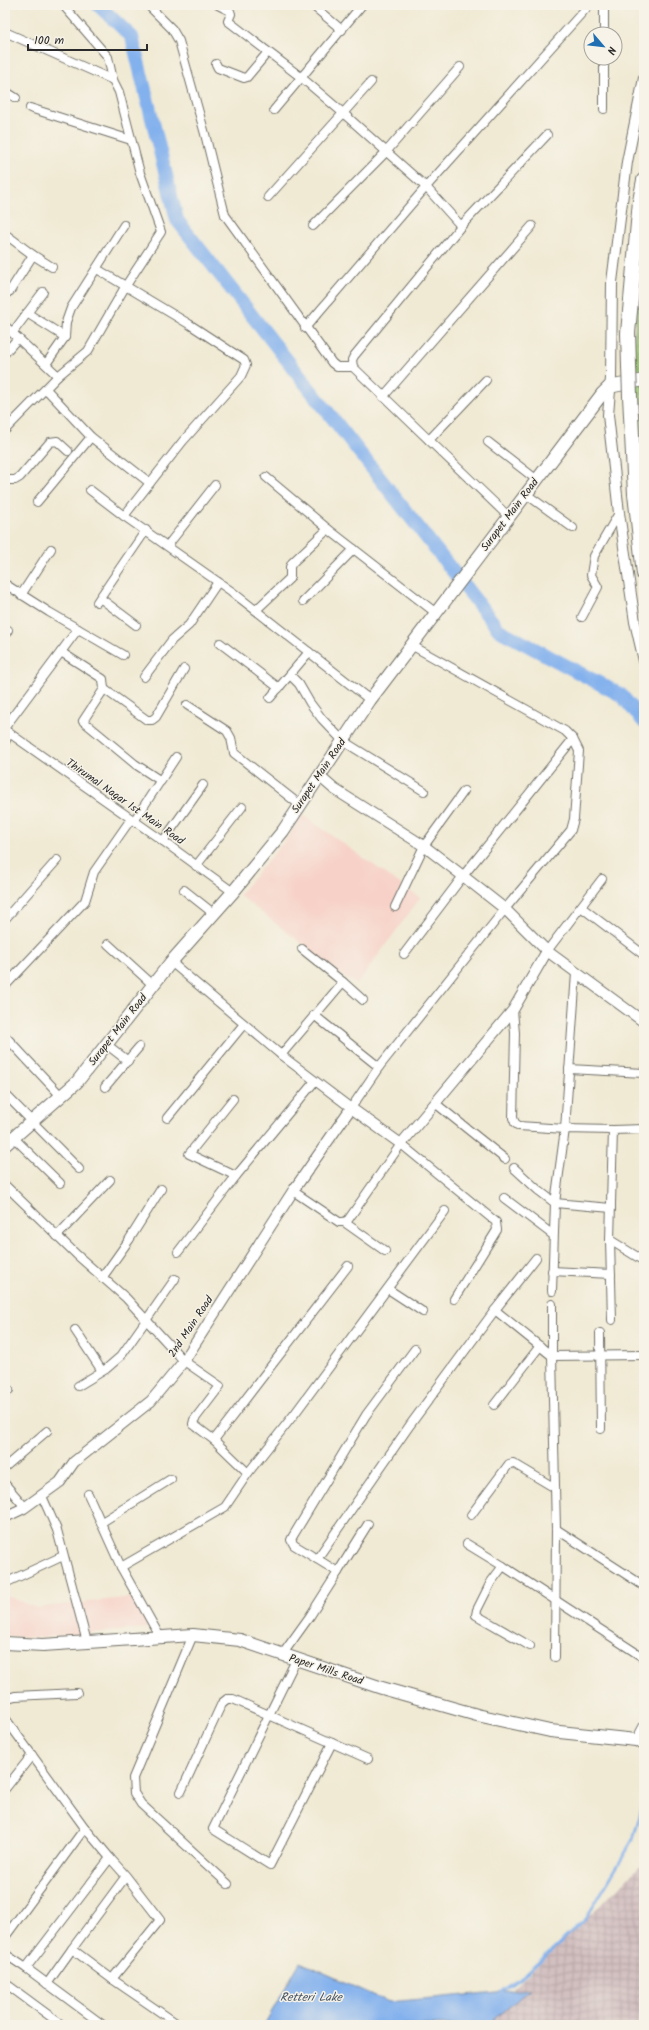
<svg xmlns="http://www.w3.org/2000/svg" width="649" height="2030" font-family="Kalam,sans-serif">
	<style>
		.built { fill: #f7d1c7 }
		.industrial { fill: url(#industrial-grid) }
		.grass { fill: url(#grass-dots); stroke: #647a51 }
		.water { fill: #83b1ed; stroke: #576e8c }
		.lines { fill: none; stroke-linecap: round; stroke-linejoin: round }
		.stream { stroke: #83b1ed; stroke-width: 2.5 }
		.river { stroke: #83b1ed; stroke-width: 14 }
		.minor-casing { stroke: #706e66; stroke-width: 10 }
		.tertiary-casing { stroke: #706e66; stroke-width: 12 }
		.secondary-casing { stroke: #706e66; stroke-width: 14 }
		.trunk-casing { stroke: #706e66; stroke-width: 16 }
		.minor { stroke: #fff; stroke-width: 8 }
		.tertiary { stroke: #fff; stroke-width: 10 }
		.secondary { stroke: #fff; stroke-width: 12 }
		.trunk { stroke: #fff; stroke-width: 14 }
		.trunk-bridge-casing { stroke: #706e66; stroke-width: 16; stroke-linecap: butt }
		.trunk-bridge { stroke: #fff; stroke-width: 14 }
		.labels { text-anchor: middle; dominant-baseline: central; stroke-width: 3; stroke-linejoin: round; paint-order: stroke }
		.street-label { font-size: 11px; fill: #2b2b2b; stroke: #f7f3e8 }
		.water-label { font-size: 12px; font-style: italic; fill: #455365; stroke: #f7f3e8 }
	</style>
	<defs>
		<pattern id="industrial-grid" width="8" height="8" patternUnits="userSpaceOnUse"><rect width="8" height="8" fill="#d2bfc0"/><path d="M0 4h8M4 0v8" fill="none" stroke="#b4a4a5"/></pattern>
		<pattern id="grass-dots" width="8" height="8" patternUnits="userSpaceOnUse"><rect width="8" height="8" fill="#9eca77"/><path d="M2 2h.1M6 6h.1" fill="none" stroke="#81a462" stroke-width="1.8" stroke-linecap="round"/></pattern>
	</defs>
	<rect width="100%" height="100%" fill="#f7f3e8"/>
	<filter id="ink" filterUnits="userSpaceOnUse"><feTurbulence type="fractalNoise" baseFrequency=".025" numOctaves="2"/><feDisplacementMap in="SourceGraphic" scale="8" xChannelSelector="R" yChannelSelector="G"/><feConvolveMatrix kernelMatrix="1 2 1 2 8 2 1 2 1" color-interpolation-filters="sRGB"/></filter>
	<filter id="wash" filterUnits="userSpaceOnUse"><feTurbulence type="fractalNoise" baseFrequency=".012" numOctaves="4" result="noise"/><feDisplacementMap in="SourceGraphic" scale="16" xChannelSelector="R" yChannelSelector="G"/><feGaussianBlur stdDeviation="0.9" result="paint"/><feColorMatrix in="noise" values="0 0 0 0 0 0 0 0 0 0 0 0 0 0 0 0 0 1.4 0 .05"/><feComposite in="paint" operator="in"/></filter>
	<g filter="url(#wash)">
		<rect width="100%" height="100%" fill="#f0ead4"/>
		<g class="built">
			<path d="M303,815L420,898L357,984L346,978L239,895L288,837Z"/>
			<path d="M5,1595L36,1608L132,1597L148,1628L33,1638L5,1635Z"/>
		</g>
		<path class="industrial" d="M644,1863V1987L638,2025H475Z"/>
		<path class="grass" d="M644,223V541L632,366Z"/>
		<path class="water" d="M300,1962L389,2002L530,1989L488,2025H264Z"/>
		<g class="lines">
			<path class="stream" d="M500,1993L520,1979L585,1920L633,1840L644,1801"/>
			<path class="river" d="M98,5L132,37L177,220L499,630L621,695L644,722"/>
		</g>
	</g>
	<g filter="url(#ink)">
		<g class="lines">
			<defs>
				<g id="minor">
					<path d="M63,5L108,57L113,80"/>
					<path d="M148,5L172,29L179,41L205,134L225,215L332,363L337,367H353"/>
					<path d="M218,5L230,11L231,14L228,21L302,78L343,113L426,187L461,226"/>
					<path d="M312,5L342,30"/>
					<path d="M5,32L113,80L119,92L140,173L161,232L125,287L88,351L58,376L5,430"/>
					<path d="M604,34V5"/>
					<path d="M216,64L218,68L244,78L247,77L268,52"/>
					<path d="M5,91L16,98"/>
					<path d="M30,108L131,140"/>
					<path d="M604,109V58"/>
					<path d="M274,110L362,5"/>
					<path d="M268,197L371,82"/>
					<path d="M313,226L386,152L460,67"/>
					<path d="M5,234L33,255L52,267"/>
					<path d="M97,269L189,324L244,360L246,365L241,376L183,441L124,516"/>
					<path d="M5,292L7,293L10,291L33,255"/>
					<path d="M27,313L65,337"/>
					<path d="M5,326L58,376"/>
					<path d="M305,328L426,187L589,5"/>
					<path d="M13,332L43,292"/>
					<path d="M5,353L18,338"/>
					<path d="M46,364L65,337L66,322L71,308L124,225"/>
					<path d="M46,389L91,437L150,483"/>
					<path d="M383,397L532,226"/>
					<path d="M429,440L486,380"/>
					<path d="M488,442L537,480"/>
					<path d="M266,477L328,529L436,613"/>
					<path d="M5,480H15L20,477L50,442L57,441L68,451"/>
					<path d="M90,490L124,516L231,591L370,700"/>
					<path d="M526,494L573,528"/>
					<path d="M37,502L91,437"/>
					<path d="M509,517L353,367L352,360L354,356L461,226L547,135"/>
					<path d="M168,545L215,485"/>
					<path d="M5,584L49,612L123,655"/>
					<path d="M21,595L51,549"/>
					<path d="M100,598L136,625"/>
					<path d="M303,601L354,549"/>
					<path d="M97,602L146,530"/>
					<path d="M256,610L290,578V567L292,563L328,529"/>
					<path d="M582,617L598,587L591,575L594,556L619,513"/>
					<path d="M5,635L8,630"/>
					<path d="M220,643L279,688"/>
					<path d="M61,652L103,679L104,689"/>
					<path d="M290,675L299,684L310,703L322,719L343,741L424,791"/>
					<path d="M144,677L172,640L189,625L218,582"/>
					<path d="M270,698L309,652"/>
					<path d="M187,705L227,731L231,738L234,753L300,805"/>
					<path d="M5,727L78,629"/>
					<path d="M5,730L163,841L233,892"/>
					<path d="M5,742L9,733"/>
					<path d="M161,781L135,764L83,721L104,689L147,720H152L156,717L184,669"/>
					<path d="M134,821L176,757"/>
					<path d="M163,841L203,785"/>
					<path d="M196,866L242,807"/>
					<path d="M184,890L213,913"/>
					<path d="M395,907L424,846L464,791"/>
					<path d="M581,907L644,955"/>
					<path d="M5,919L57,860"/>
					<path d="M108,944L153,985"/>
					<path d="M302,949L343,982"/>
					<path d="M547,951L602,879"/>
					<path d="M404,954L463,876L573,739"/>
					<path d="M171,962L281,1055L351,1108L379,1067L505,909L571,830L574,819L579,751L573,739L565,731L411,645"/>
					<path d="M5,986L85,901L94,872L131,819"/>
					<path d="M513,1010L515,1033L513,1118L515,1123L519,1126L565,1129L576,973"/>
					<path d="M314,1015L379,1067"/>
					<path d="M5,1036L61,1096"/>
					<path d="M106,1044L128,1061"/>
					<path d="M281,1055L343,982L363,1000"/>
					<path d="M569,1069L644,1073"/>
					<path d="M105,1087L139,1047"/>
					<path d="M5,1094L79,1169"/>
					<path d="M233,1099L189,1154L236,1176"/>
					<path d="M435,1103L505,1159"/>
					<path d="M167,1118L244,1024"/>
					<path d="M644,1129L613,1130L610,1240L644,1261"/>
					<path d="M14,1138L60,1183"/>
					<path d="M514,1168L538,1190L555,1203L611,1208"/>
					<path d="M5,1185L77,1255L126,1298L184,1361L220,1386L194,1420L193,1424L214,1440"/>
					<path d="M293,1191L339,1222H344L348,1220L401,1144L496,1222L497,1230L454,1299"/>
					<path d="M504,1198L553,1235"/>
					<path d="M344,1222L385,1251"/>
					<path d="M57,1236L110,1180"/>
					<path d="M610,1240L612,1320"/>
					<path d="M178,1252L236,1176L315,1081"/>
					<path d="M552,1271L611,1274"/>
					<path d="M102,1278L129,1240L161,1189"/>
					<path d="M388,1289L423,1312"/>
					<path d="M552,1291L555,1203L565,1129L613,1130"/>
					<path d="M552,1304V1356L644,1355"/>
					<path d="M495,1310L536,1258"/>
					<path d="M75,1330L102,1371"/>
					<path d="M600,1333L601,1429"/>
					<path d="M78,1386L106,1369L121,1356L175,1279"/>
					<path d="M5,1393L9,1390"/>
					<path d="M494,1405L540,1346"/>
					<path d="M5,1467L47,1431"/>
					<path d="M248,1473L214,1440L348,1266"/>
					<path d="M5,1484L25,1507"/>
					<path d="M88,1494L121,1567L160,1637"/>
					<path d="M42,1496L57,1530L87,1642"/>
					<path d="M471,1515L509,1464L513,1463L555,1488"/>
					<path d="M102,1522L171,1479"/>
					<path d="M368,1524L338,1572L317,1559L410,1425L495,1310L552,1356L556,1529L555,1657"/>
					<path d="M556,1529L644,1586"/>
					<path d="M467,1544L503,1566"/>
					<path d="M317,1559L294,1545L291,1540L293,1536L366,1415L415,1349"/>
					<path d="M121,1567L225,1507L248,1473L296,1412L445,1211"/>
					<path d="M5,1583L63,1556"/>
					<path d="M193,1635L133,1778L134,1793L141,1804L228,1884"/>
					<path d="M530,1646L476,1615L477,1610L491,1582L503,1566L644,1658"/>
					<path d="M282,1655L310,1616L338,1572"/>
					<path d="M296,1660L213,1829L270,1865L332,1743"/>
					<path d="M5,1699L15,1696L77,1693"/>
					<path d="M5,1718L85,1828"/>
					<path d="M636,1740L644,1725"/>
					<path d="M5,1789L32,1755"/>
					<path d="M181,1792L222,1703L227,1699H233L368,1759"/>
					<path d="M5,1937L85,1828L110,1858"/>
					<path d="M5,1954L26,1968"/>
					<path d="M112,1979L179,2025"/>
					<path d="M5,1983L62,2025"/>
					<path d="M47,1984L72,1949"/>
					<path d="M103,2025L26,1968L110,1858L126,1876L72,1949L112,1979L160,1920L126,1876"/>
				</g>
				<g id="tertiary">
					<path d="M644,78L627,162L612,282L611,378L608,415L619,513L635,622L644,661"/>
					<path d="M319,776L334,789L424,846L463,876L505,909L547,951L644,1022"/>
					<path d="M5,1517L24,1508L60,1482L74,1462L151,1401L184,1361L293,1191L351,1108L401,1144L513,1010L547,951"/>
				</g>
				<g id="secondary">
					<path d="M5,1145L77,1082L171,962L233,892L283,831L370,700L602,394L609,387L644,380"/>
					<path d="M5,1643L43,1645L193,1635L240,1640L382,1688L477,1715L550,1731L636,1740L644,1744"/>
				</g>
				<g id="trunk">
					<path d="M629,366L628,333L640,201L644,180"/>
					<path d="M630,396L635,494L644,574"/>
				</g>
			</defs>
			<use href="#minor" class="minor-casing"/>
			<use href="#tertiary" class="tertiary-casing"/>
			<use href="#secondary" class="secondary-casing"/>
			<use href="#trunk" class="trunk-casing"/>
			<use href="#minor" class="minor"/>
			<use href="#tertiary" class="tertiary"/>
			<use href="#secondary" class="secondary"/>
			<use href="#trunk" class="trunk"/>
			<defs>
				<path id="trunk-bridge" d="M629,366L630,396"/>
			</defs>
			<use href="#trunk-bridge" class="trunk-bridge-casing"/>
			<use href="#trunk-bridge" class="trunk-bridge"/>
		</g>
	</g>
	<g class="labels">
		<g class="street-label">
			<text transform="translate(510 515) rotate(-53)">Surapet Main Road</text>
			<text transform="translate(319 776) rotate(-56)">Surapet Main Road</text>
			<text transform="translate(125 802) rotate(35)">Thirumal Nagar 1st Main Road</text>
			<text transform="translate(118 1030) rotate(-52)">Surapet Main Road</text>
			<text transform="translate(191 1327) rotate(-56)">2nd Main Road</text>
			<text transform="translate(326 1670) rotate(18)">Paper Mills Road</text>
		</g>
		<g class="water-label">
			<text x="311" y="1997">Retteri Lake</text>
		</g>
	</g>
	<rect width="649" height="2030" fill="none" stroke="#f7f3e8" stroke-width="20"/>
	<g transform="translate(603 46) rotate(118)"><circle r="19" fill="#f7f3e8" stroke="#a5a39c"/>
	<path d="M0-3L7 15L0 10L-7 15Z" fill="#1f6fb2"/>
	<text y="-6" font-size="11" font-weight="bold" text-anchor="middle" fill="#2b2b2b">N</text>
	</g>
	<path d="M28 44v6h119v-6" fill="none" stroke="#2b2b2b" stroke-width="2"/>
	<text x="34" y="44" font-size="12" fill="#2b2b2b" stroke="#f7f3e8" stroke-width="3" paint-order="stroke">100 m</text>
</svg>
